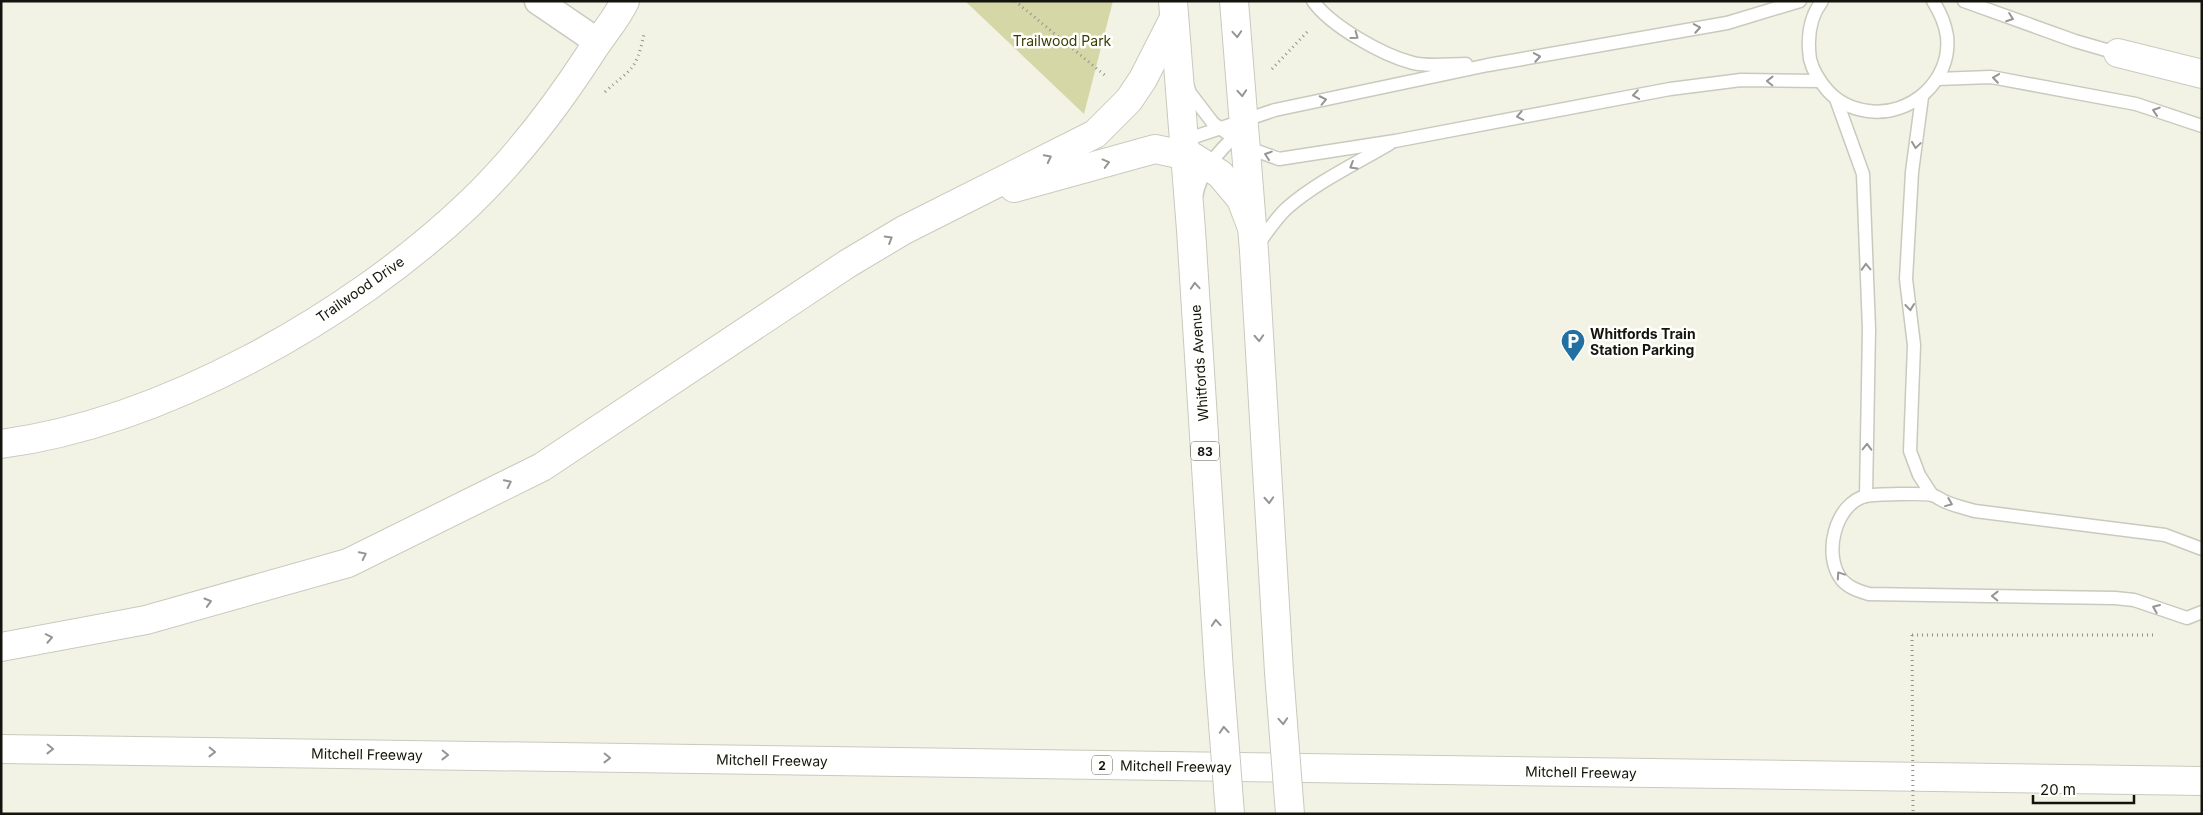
<svg xmlns="http://www.w3.org/2000/svg" width="2203" height="815" font-family="Inter,sans-serif">
	<style>
		.green { fill: #d5d8a6 }
		.lines { fill: none; stroke-linecap: round; stroke-linejoin: round }
		.service-casing { stroke: #c9cabd; stroke-width: 15 }
		.minor-casing { stroke: #c9cabd; stroke-width: 29 }
		.tertiary-casing { stroke: #c9cabd; stroke-width: 30 }
		.primary-casing { stroke: #c9cabd; stroke-width: 30 }
		.motorway-casing { stroke: #c9cabd; stroke-width: 30 }
		.path { stroke: #929389; stroke-width: 3; stroke-dasharray: 1 4; stroke-linecap: butt }
		.service { stroke: #fff; stroke-width: 12 }
		.minor { stroke: #fff; stroke-width: 26 }
		.tertiary { stroke: #fff; stroke-width: 28 }
		.primary { stroke: #fff; stroke-width: 28 }
		.motorway { stroke: #fff; stroke-width: 28 }
		.primary-bridge-casing { stroke: #c9cabd; stroke-width: 30; stroke-linecap: butt }
		.path-bridge { stroke: #929389; stroke-width: 3; stroke-dasharray: 1 4; stroke-linecap: butt }
		.primary-bridge { stroke: #fff; stroke-width: 28 }
		.oneway { stroke: #959593 }
		.labels { text-anchor: middle; dominant-baseline: central; stroke-width: 5; stroke-linejoin: round; paint-order: stroke }
		.shield { fill: #fffffc; stroke: #5a5a56; stroke-width: 1 }
		.shield-label { font-size: 12px; font-weight: bold; fill: #14140f }
		.park-label { font-size: 14px; fill: #3a3b02; stroke: #fffffc }
		.street-label { font-size: 14px; fill: #14140f; stroke: #fffffc }
		.poi-label { font-size: 14px; font-weight: bold; fill: #14140f; stroke: #fffffc; text-anchor: start }
	</style>
	<rect width="100%" height="100%" fill="#f2f3e5"/>
	<path class="green" d="M965,1H1113L1084,114Z"/>
	<g class="lines">
		<defs>
			<g id="service">
				<path d="M1313,1C1331,26 1382,55 1413,63C1429,67 1450,64 1466,64"/>
				<path d="M1822,1C1809,18 1807,38 1810,59C1813,72 1820,82 1828,91C1839,103 1853,109 1868,111C1910,117 1952,81 1947,36C1945,23 1940,12 1933,1"/>
				<path d="M1964,1L2075,41L2120,54"/>
				<path d="M1937,79L1991,77L2136,104L2202,126"/>
				<path d="M1187,84L1190,93L1213,123L1246,147L1279,159L1395,141L1670,89L1741,80L1819,81"/>
				<path d="M1922,97L1912,172L1906,279L1914,345L1910,451L1919,475L1932,495"/>
				<path d="M1836,99L1863,174L1869,329L1866,496"/>
				<path d="M1182,141L1275,110L1488,65L1727,23L1800,1"/>
				<path d="M1196,197C1200,171 1220,150 1239,132"/>
				<path d="M1256,247C1266,234 1275,219 1287,208C1317,182 1355,164 1389,144"/>
				<path d="M2202,549L2165,535L1975,511C1965,508 1955,506 1946,502C1941,500 1936,496 1932,495C1925,493 1874,494 1866,496C1835,503 1822,556 1842,580C1849,588 1859,591 1869,594L2115,598L2134,600L2187,618L2202,612"/>
			</g>
			<path id="minor" d="M538,1L598,42"/>
			<path id="tertiary" d="M1,444C164,422 350,317 468,205C515,160 555,108 590,54C601,36 616,20 625,1"/>
			<g id="primary">
				<path d="M1173,1L1191,230L1219,672"/>
				<path d="M1234,1L1254,251L1279,672"/>
			</g>
			<g id="motorway">
				<path d="M2118,53L2202,74"/>
				<path d="M1014,188L1155,149L1193,157L1220,174L1241,199L1252,228"/>
				<path d="M1,647L146,620L348,563L542,467L847,264L904,230L1095,134L1129,100L1143,79L1174,18"/>
				<path d="M1,749L2202,781"/>
			</g>
		</defs>
		<use href="#service" class="service-casing"/>
		<use href="#minor" class="minor-casing"/>
		<use href="#tertiary" class="tertiary-casing"/>
		<use href="#primary" class="primary-casing"/>
		<use href="#motorway" class="motorway-casing"/>
		<g class="path">
			<path d="M1015,1L1107,77"/>
			<path d="M1272,69L1309,30"/>
			<path d="M605,92C631,68 636,72 644,34"/>
			<path d="M1912,635H2156"/>
		</g>
		<use href="#service" class="service"/>
		<use href="#minor" class="minor"/>
		<use href="#tertiary" class="tertiary"/>
		<use href="#primary" class="primary"/>
		<use href="#motorway" class="motorway"/>
		<defs>
			<g id="primary-bridge">
				<path d="M1219,672L1230,814"/>
				<path d="M1279,672L1290,814"/>
			</g>
		</defs>
		<use href="#primary-bridge" class="primary-bridge-casing"/>
		<path class="path-bridge" d="M1912,635L1913,814"/>
		<use href="#primary-bridge" class="primary-bridge"/>
	</g>
	<defs><path id="oneway-chevron" d="M-2-3.5L2.5 0L-2 3.5" fill="none" stroke-width="1.6" stroke-linecap="round" stroke-linejoin="round" transform="scale(1.25)"/></defs>
	<g class="oneway">
		<use href="#oneway-chevron" transform="translate(2010 18) rotate(20)"/>
		<use href="#oneway-chevron" transform="translate(1697 28) rotate(-10)"/>
		<use href="#oneway-chevron" transform="translate(1237 34) rotate(86)"/>
		<use href="#oneway-chevron" transform="translate(1355 36) rotate(36)"/>
		<use href="#oneway-chevron" transform="translate(1537 57) rotate(-10)"/>
		<use href="#oneway-chevron" transform="translate(1996 78) rotate(-172)"/>
		<use href="#oneway-chevron" transform="translate(1770 81) rotate(-179)"/>
		<use href="#oneway-chevron" transform="translate(1242 93) rotate(86)"/>
		<use href="#oneway-chevron" transform="translate(1636 95) rotate(171)"/>
		<use href="#oneway-chevron" transform="translate(1323 100) rotate(-12)"/>
		<use href="#oneway-chevron" transform="translate(2156 111) rotate(-162)"/>
		<use href="#oneway-chevron" transform="translate(1520 116) rotate(169)"/>
		<use href="#oneway-chevron" transform="translate(1916 145) rotate(98)"/>
		<use href="#oneway-chevron" transform="translate(1268 155) rotate(-161)"/>
		<use href="#oneway-chevron" transform="translate(1048 158) rotate(-27)"/>
		<use href="#oneway-chevron" transform="translate(1106 163) rotate(-15)"/>
		<use href="#oneway-chevron" transform="translate(1353 166) rotate(149)"/>
		<use href="#oneway-chevron" transform="translate(889 239) rotate(-31)"/>
		<use href="#oneway-chevron" transform="translate(1866 267) rotate(-92)"/>
		<use href="#oneway-chevron" transform="translate(1195 286) rotate(-94)"/>
		<use href="#oneway-chevron" transform="translate(1910 307) rotate(84)"/>
		<use href="#oneway-chevron" transform="translate(1259 338) rotate(87)"/>
		<use href="#oneway-chevron" transform="translate(1867 447) rotate(-89)"/>
		<use href="#oneway-chevron" transform="translate(508 483) rotate(-26)"/>
		<use href="#oneway-chevron" transform="translate(1269 500) rotate(87)"/>
		<use href="#oneway-chevron" transform="translate(1949 503) rotate(22)"/>
		<use href="#oneway-chevron" transform="translate(363 555) rotate(-26)"/>
		<use href="#oneway-chevron" transform="translate(1840 575) rotate(-124)"/>
		<use href="#oneway-chevron" transform="translate(1995 596) rotate(-179)"/>
		<use href="#oneway-chevron" transform="translate(208 602) rotate(-16)"/>
		<use href="#oneway-chevron" transform="translate(2156 608) rotate(-157)"/>
		<use href="#oneway-chevron" transform="translate(1216 623) rotate(-94)"/>
		<use href="#oneway-chevron" transform="translate(49 638) rotate(-11)"/>
		<use href="#oneway-chevron" transform="translate(1283 721) rotate(86)"/>
		<use href="#oneway-chevron" transform="translate(1224 730) rotate(-94)"/>
		<use href="#oneway-chevron" transform="translate(50 749) rotate(1)"/>
		<use href="#oneway-chevron" transform="translate(212 752) rotate(1)"/>
		<use href="#oneway-chevron" transform="translate(445 755) rotate(1)"/>
		<use href="#oneway-chevron" transform="translate(607 758) rotate(1)"/>
	</g>
	<defs>
		<symbol id="parking-pin" viewBox="-11 -11 22 30"><path d="M0 17L-7.5 6A9.5 9.5 0 1 1 7.5 6Z" fill="#2270a2" stroke="#fffffc"/><path d="M-3.5-5.5H1a3.5 3.5 0 0 1 0 7H-1V5.5H-3.5ZM-1-3.4V-.6H.8a1.4 1.4 0 0 0 0-2.8Z" fill="#fff"/></symbol>
	</defs>
	<g fill-rule="evenodd">
		<use href="#parking-pin" x="1559" y="327" width="28" height="38"/>
	</g>
	<g class="labels">
		<g class="shield">
			<rect x="1191" y="441.5" width="28" height="19" rx="4"/>
			<rect x="1092" y="755.5" width="20" height="19" rx="4"/>
		</g>
		<g class="shield-label">
			<text x="1205" y="451">83</text>
			<text x="1102" y="765">2</text>
		</g>
		<g class="park-label">
			<text x="1062" y="40">Trailwood Park</text>
		</g>
		<g class="street-label">
			<text transform="translate(360 289) rotate(-35)">Trailwood Drive</text>
			<text transform="translate(1199 363) rotate(-94)">Whitfords Avenue</text>
			<text transform="translate(367 754) rotate(1)">Mitchell Freeway</text>
			<text transform="translate(772 760) rotate(1)">Mitchell Freeway</text>
			<text transform="translate(1176 766) rotate(1)">Mitchell Freeway</text>
			<text transform="translate(1581 772) rotate(1)">Mitchell Freeway</text>
		</g>
		<g class="poi-label">
			<text x="1590" y="333">Whitfords Train<tspan x="1590" dy="16">Station Parking</tspan></text>
		</g>
	</g>
	<rect width="2203" height="815" fill="none" stroke="#14140f" stroke-width="5"/>
	<path d="M2033 795v8h101v-8" fill="none" stroke="#14140f" stroke-width="2.5"/>
	<text x="2040" y="795" font-size="15" fill="#14140f" stroke="#fffffc" stroke-width="4" paint-order="stroke">20 m</text>
</svg>
